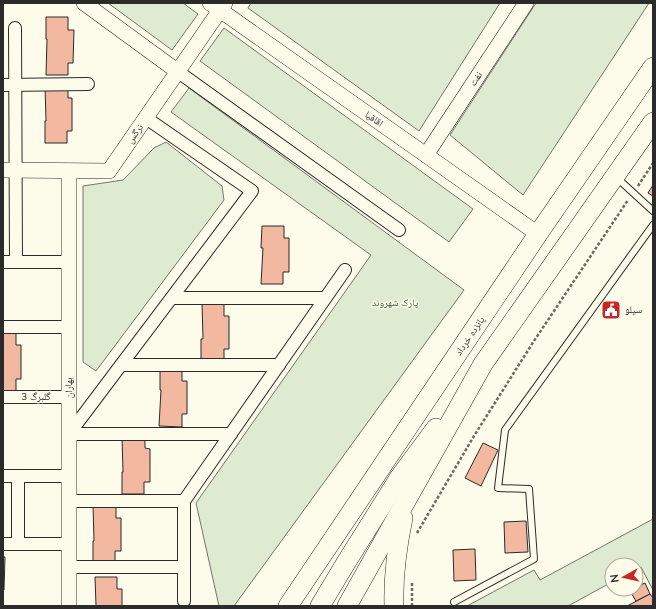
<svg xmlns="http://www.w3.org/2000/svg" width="656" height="609" font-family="'Nunito Sans','Noto Naskh Arabic',sans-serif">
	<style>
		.green { fill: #deebd1; stroke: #74746e }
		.building { fill: #f2b8a0; stroke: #2b2b2b }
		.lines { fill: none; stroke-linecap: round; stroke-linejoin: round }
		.service-casing { stroke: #2b2b2b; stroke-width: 8 }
		.minor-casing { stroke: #2b2b2b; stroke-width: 14 }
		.tertiary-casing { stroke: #2b2b2b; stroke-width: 16 }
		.primary-casing { stroke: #2b2b2b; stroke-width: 20 }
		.path { stroke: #6a6964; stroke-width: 2.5; stroke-dasharray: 3 2; stroke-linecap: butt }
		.service { stroke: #fdfbea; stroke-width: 6 }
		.minor { stroke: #fdfbea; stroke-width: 12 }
		.tertiary { stroke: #fdfbea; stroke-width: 15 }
		.primary { stroke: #fdfbea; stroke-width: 19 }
		.labels { text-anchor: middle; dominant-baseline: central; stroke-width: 3; stroke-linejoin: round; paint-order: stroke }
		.street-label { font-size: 10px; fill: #2b2b2b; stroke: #fdfbea }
		.park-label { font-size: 10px; fill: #34623c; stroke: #fdfbea }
		.poi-label { font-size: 10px; fill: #2b2b2b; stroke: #fdfbea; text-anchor: start }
	</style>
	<rect width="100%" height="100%" fill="#fdfbea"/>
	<g class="green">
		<path d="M108,3H183L198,14L172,50Z"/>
		<path d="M251,3H500L419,131L248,8Z"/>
		<path d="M536,3H649L523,195L450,135Z"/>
		<path d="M224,28L473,209L449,242L200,61Z"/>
		<path d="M189,88L464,290L234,606H219L196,503L371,255L171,112Z"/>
		<path d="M166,142L222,186L224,200L96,371L83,362V186L123,180L154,148Z"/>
		<path d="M653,519V590L641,567L636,570V565H612V582L568,606H467L534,570L540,580Z"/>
	</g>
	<g class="building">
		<path d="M46,17H68V30H74L73,63H68V75H46L47,39H46Z"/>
		<path d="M45,85H68V98H72V131H67V143H45V121H46Z"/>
		<path d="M653,185V196L648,193Z"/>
		<path d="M262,226H284V238H289V272H283V284H261L263,248H261Z"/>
		<path d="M202,303H224V316H229V349H224V361H201V339H203Z"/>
		<path d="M3,333H16V345H21V379H16V391H3Z"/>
		<path d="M160,369H182V381H187V414H182V427L159,426L161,390H160Z"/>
		<path d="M122,436H145V448L150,449V482H144V494H122V472H123Z"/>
		<path d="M483,443L498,450L481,486L465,478Z"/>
		<path d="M93,505L116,506V518H121V551H115V563H93V541H94Z"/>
		<path d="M526,521L528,552L505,553L504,522Z"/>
		<path d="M475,549L476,580L454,581L453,550Z"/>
		<path d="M3,557H5L4,590H3Z"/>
		<path d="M95,577H117V589H122V606H96Z"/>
		<path d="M645,583L650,594L636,601L630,591L636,589V587Z"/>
		<path d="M650,594L653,598V606H627Z"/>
	</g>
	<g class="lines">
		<defs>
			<g id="service">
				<path d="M616,177L653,211"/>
				<path d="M454,602L534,559L529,489L498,488L505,430L653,225"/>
			</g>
			<g id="minor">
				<path d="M15,28L16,262"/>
				<path d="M177,71L399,230"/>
				<path d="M3,85L88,84"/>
				<path d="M3,262H69"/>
				<path d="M172,298H325"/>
				<path d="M3,327H69"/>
				<path d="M121,365H279"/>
				<path d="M3,397H69"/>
				<path d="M69,434L252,191L146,118"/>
				<path d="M69,434H231"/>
				<path d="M3,476H69"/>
				<path d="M69,501H184"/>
				<path d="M3,544H69"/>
				<path d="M18,544V476"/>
				<path d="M69,567H184"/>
				<path d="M184,601V501L345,270"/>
			</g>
			<g id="tertiary">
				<path d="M84,3L177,71"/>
				<path d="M210,3L538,234"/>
				<path d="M426,155L526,3"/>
				<path d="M3,170L109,171L225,3"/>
				<path d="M69,171V606"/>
			</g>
			<g id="primary">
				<path d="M288,606L538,234L653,67"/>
				<path d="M320,606L347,561L399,478L436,428"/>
				<path d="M347,606L483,364L653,122"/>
				<path d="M394,606C393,576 397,547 403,518"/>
			</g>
		</defs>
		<use href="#service" class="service-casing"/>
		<use href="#minor" class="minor-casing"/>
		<use href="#tertiary" class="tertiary-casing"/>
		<use href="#primary" class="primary-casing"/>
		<g class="path">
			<path d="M638,186L653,163"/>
			<path d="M417,533L474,436L532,344L628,200"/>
			<path d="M412,583V606"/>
		</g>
		<use href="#service" class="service"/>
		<use href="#minor" class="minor"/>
		<use href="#tertiary" class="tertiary"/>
		<use href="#primary" class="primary"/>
	</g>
	<defs>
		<symbol id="civic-square" viewBox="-11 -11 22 22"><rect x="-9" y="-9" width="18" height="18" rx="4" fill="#c62828" stroke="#fdfbea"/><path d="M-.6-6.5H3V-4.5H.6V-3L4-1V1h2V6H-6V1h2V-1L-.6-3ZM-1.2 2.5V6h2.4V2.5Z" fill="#fff"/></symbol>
	</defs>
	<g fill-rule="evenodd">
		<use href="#civic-square" x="600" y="299" width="22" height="22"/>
	</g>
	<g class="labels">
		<g class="street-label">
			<text transform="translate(476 79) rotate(-57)">نفت</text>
			<text transform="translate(374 119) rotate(35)">اقاقیا</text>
			<text transform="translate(135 134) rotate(-55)">نرگس</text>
			<text transform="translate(470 336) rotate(-56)">پانزده خرداد</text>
			<text transform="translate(69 388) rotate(-90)">بهاران</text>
			<text x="36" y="397">گلبرگ 3</text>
		</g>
		<g class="park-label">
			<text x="395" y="303">پارک شهروند</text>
		</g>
		<g class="poi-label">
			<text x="625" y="310">سیلو</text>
		</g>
	</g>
	<rect width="656" height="609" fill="none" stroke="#2b2b2b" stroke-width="8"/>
	<g transform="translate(624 577) rotate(262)"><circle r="19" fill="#fdfbea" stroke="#a9a89e"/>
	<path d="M0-3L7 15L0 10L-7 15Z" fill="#c62828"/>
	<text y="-6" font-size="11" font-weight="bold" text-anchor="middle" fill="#2b2b2b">N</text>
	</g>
</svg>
